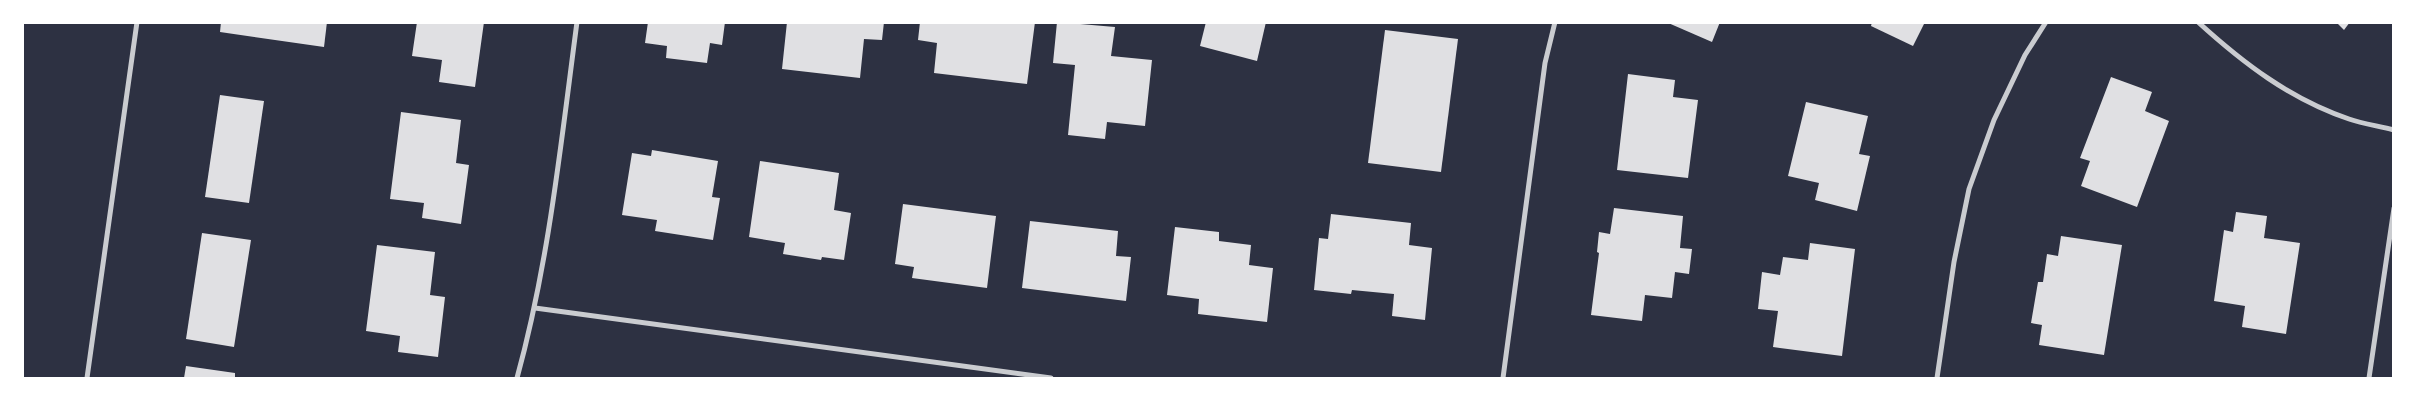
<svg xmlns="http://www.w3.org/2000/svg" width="2416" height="401" font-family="'Roboto Condensed',sans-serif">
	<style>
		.building { fill: #e0e0e3 }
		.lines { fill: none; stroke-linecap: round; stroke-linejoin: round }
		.minor { stroke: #caccd0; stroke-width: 5 }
	</style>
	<rect width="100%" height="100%" fill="#2d3142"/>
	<g class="building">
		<path d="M221,22H327L324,47L220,32Z"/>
		<path d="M417,22H484L475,87L439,82L442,60L412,56Z"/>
		<path d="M648,22H725L722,45L710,43L707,63L666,58L667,46L645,43Z"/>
		<path d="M787,22H884L882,40L864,39L860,78L782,69Z"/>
		<path d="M920,22H1035L1027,84L934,73L937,43L918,40Z"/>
		<path d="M1057,22L1115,27L1111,56L1152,60L1145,126L1107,122L1105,139L1068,135L1075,65L1053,63Z"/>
		<path d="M1206,22H1266L1257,61L1200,46Z"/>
		<path d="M1666,22H1720L1712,42Z"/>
		<path d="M1872,22H1925L1913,46L1871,26Z"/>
		<path d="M2336,22H2350L2344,30Z"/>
		<path d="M1385,30L1458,39L1441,172L1368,163Z"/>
		<path d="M1628,74L1675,80L1673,97L1698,100L1688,178L1617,170Z"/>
		<path d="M2111,77L2152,92L2145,111L2169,121L2137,207L2081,186L2090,161L2080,158Z"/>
		<path d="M220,95L264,101L249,203L205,197Z"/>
		<path d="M1806,102L1868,116L1859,154L1870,156L1857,211L1815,200L1819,183L1788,176Z"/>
		<path d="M401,112L461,120L456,163L469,165L461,224L422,218L424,203L390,199Z"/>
		<path d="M652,150L718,161L712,197L720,198L713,240L655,231L657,220L622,215L632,153L651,156Z"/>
		<path d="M760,161L839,173L834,210L851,213L844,260L822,257L821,260L783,254L785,243L749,237Z"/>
		<path d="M903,204L996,216L987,288L912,278L914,267L895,264Z"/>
		<path d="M1614,208L1683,216L1680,248L1692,249L1689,274L1675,272L1672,298L1645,295L1642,321L1591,315L1599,253L1597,252L1599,232L1610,234Z"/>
		<path d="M2236,212L2267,216L2264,238L2300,243L2286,334L2242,327L2245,306L2214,301L2224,230L2233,232Z"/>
		<path d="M1331,214L1411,223L1409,245L1432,248L1425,320L1392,316L1394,294L1352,290L1351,294L1314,290L1319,238L1328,239Z"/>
		<path d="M1030,221L1118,231L1116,256L1131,257L1126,301L1022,288Z"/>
		<path d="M1175,227L1219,232V241L1251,245L1249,265L1273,268L1267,322L1198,314L1199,299L1167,295Z"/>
		<path d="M202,233L251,240L234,347L186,339Z"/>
		<path d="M2061,236L2122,245L2104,355L2039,345L2042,325L2031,323L2038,282H2043L2047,254L2058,256Z"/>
		<path d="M1810,243L1855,249L1842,356L1773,347L1778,311L1758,309L1762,272L1780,275L1783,257L1808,260Z"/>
		<path d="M377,245L435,252L430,295L445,297L438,357L398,352L400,336L366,331Z"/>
		<path d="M186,366L235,373V378H184Z"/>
	</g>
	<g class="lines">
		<g class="minor">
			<path d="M2198,22C2243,63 2290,99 2349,119C2363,124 2379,126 2394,130"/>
			<path d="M535,308L1051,378"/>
			<path d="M87,378L137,22"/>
			<path d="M517,378C549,262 561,142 577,22"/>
			<path d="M1503,378L1545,63L1555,22"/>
			<path d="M1937,378L1954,262L1969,189L1994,120L2025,55L2046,22"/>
			<path d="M2369,378L2394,208"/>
		</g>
	</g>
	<rect width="2416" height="401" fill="none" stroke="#ffffff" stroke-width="48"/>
</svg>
